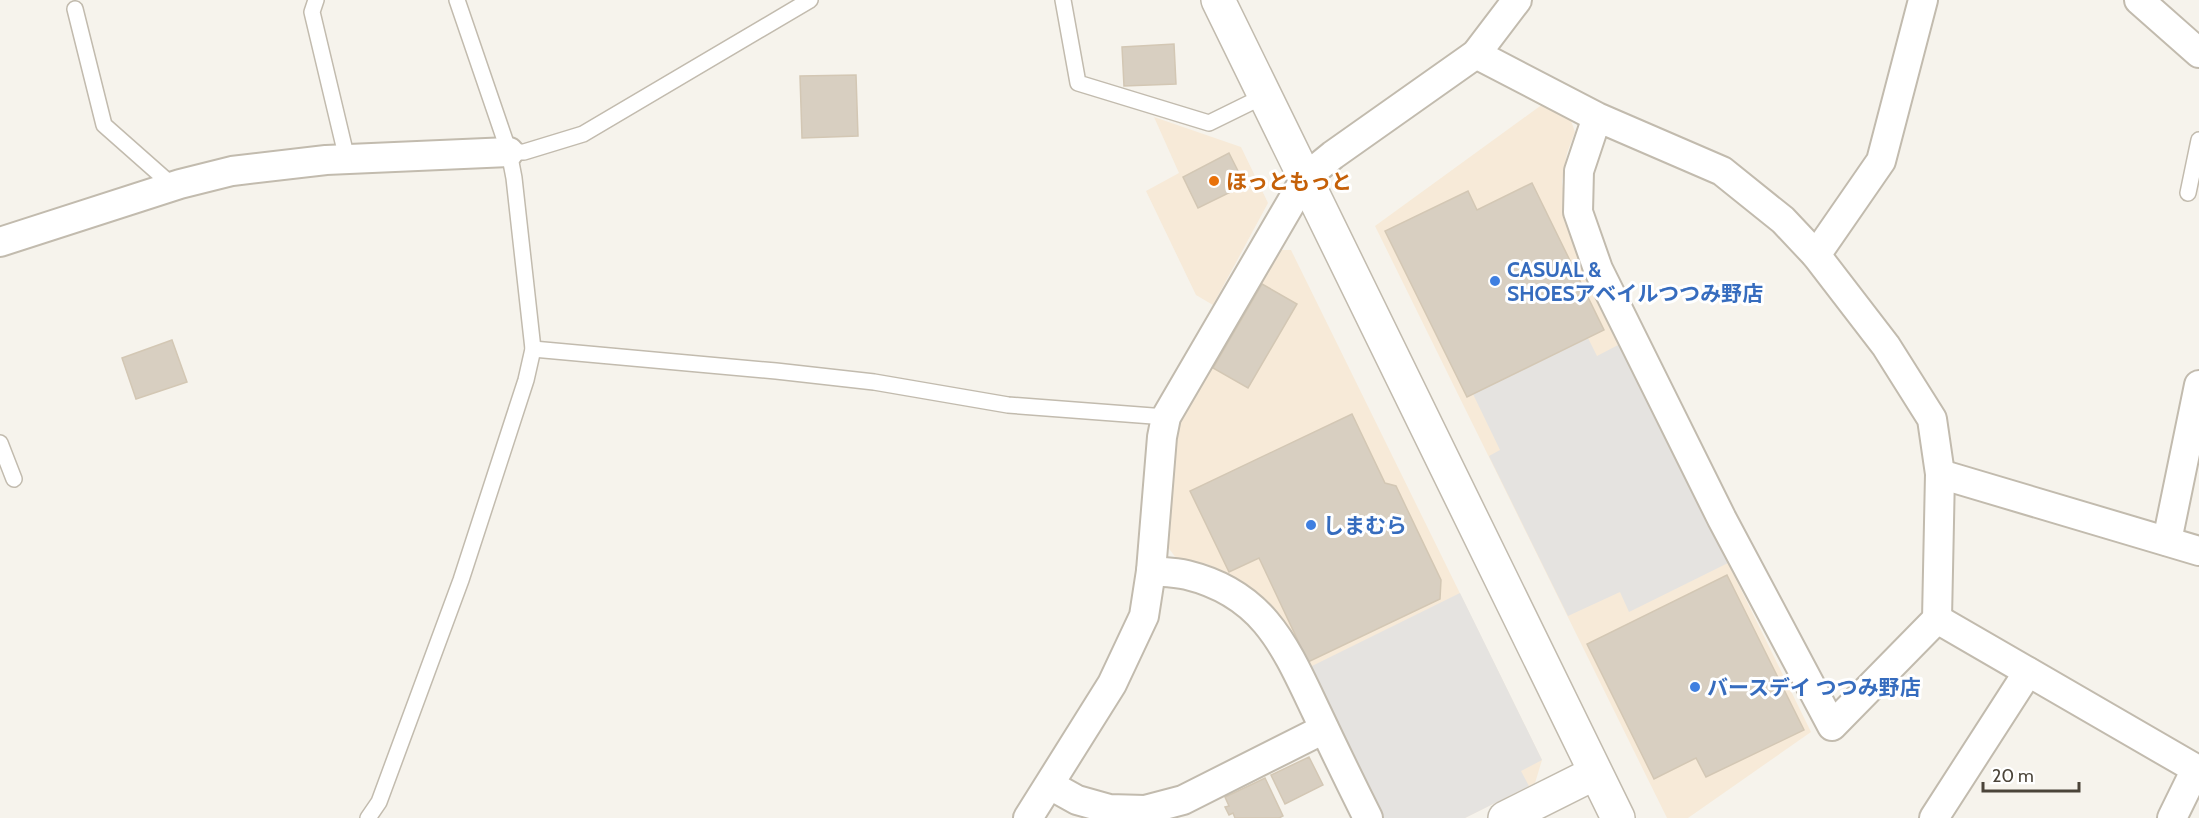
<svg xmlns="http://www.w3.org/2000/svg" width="2199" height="818" font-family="Cabin,'Noto Sans JP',sans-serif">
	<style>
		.commercial { fill: #f7ead8 }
		.parking { fill: #e5e3e0 }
		.building { fill: #d8cfc1; stroke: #d3c7b4; stroke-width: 1.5 }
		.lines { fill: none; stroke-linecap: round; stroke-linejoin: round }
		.service-casing { stroke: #c2bbae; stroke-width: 18 }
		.minor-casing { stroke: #c2bbae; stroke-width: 32 }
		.tertiary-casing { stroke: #c2bbae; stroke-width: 36 }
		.service { stroke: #fff; stroke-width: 15 }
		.minor { stroke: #fff; stroke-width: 28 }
		.tertiary { stroke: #fff; stroke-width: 33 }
		.food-dot { fill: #e8710a; stroke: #fff; stroke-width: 2 }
		.shop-dot { fill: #3f7fe0; stroke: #fff; stroke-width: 2 }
		.labels { text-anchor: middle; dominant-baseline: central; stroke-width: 6; stroke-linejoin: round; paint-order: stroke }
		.food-label { font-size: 21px; font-weight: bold; fill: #c56008; stroke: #fff; text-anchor: start }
		.shop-label { font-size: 21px; font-weight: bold; fill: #366cbe; stroke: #fff; text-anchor: start }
	</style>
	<rect width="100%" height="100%" fill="#f6f3ec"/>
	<g class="commercial">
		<path d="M1543,104L1570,118L1575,132L1567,153L1562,182L1569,232L1580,262L1811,732L1688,818H1667L1375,226Z"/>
		<path d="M1154,117L1241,147L1268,203L1213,305L1196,295L1146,191L1179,173Z"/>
		<path d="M1276,250H1291L1542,760L1535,783L1465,818H1383L1293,633L1274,608L1245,583L1207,564L1176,558L1167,546L1176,432L1182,417Z"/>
	</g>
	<g class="parking">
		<path d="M1588,338L1597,356L1620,344L1728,563L1629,612L1620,592L1568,616L1489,456L1500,450L1473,394Z"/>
		<path d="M1460,593L1542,760L1521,771L1529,786L1465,818H1383L1310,667Z"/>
	</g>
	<g class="building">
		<path d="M1174,44L1176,84L1124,86L1122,47Z"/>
		<path d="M856,75L858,136L802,138L800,76Z"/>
		<path d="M1229,153L1245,185L1198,208L1183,177Z"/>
		<path d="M1532,183L1604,330L1467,397L1385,231L1468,191L1477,210Z"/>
		<path d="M1262,284L1297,304L1248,388L1213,368Z"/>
		<path d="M172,340L187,382L136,399L122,358Z"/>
		<path d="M1352,414L1385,483L1396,486L1441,580L1440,599L1308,662L1259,558L1229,572L1190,491Z"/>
		<path d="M1727,575L1804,730L1706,777L1696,758L1654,779L1587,644Z"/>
		<path d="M1309,757L1323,785L1285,804L1271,775Z"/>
		<path d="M1265,778L1283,816L1279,818H1235L1233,813L1229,815L1225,807L1229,806L1225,797Z"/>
	</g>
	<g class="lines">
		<defs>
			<g id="service">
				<path d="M316,0L312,12L347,159"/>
				<path d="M1063,0L1078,83L1209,123L1266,95"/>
				<path d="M75,9L104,125L173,186"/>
				<path d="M509,152H524L583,134L810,0"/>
				<path d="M2188,193L2199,140"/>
				<path d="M533,349L776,371L874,382L1008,405L1166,417"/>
				<path d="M0,443L14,479"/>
				<path d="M368,818L379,802L461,580L526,380L533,349L514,178L509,152L457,0"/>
			</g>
			<g id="minor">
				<path d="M2139,0L2199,53"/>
				<path d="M1476,54L1597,117L1722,171L1783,220L1816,255L1886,346L1932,419L1940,474L1937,619L1832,726L1722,519L1598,269L1578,212L1579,171L1597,117"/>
				<path d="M0,242L180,184L232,171L326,160L509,152"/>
				<path d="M1816,255L1881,161L1923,0"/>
				<path d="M1940,474L2199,551"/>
				<path d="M2167,541L2199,385"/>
				<path d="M1151,571C1162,572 1175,572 1187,575C1264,594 1285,646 1316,711C1333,747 1350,782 1368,818"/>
				<path d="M1937,619L2196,769"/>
				<path d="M1050,785L1077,800L1109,809L1145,810L1183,800L1324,729"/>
				<path d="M1028,818L1112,684L1144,616L1151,571L1162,437L1166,417L1306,177L1333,155L1476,54L1517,0"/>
				<path d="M1934,818L2028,672"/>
				<path d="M2172,818L2196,769L2199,770"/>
			</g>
			<g id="tertiary">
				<path d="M1218,0L1618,818"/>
				<path d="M1505,818L1595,773"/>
			</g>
		</defs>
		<use href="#service" class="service-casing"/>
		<use href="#minor" class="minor-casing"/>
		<use href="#tertiary" class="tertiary-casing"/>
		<use href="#service" class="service"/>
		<use href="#minor" class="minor"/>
		<use href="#tertiary" class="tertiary"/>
	</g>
	<circle class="food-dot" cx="1214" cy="181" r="6"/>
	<g class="shop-dot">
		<circle cx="1495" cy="281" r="6"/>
		<circle cx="1311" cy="525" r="6"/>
		<circle cx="1695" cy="687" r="6"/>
	</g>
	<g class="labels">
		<g class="food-label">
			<text x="1226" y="181">ほっともっと</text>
		</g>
		<g class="shop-label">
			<text x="1507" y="269">CASUAL &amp;<tspan x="1507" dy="24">SHOESアベイルつつみ野店</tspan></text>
			<text x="1323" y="525">しまむら</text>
			<text x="1707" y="687">バースデイ つつみ野店</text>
		</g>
	</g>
	<path d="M1983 782v9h96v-9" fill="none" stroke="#4b4439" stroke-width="3"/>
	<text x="1992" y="782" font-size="18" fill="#4b4439" stroke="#ffffff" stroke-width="4.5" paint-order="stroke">20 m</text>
</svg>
